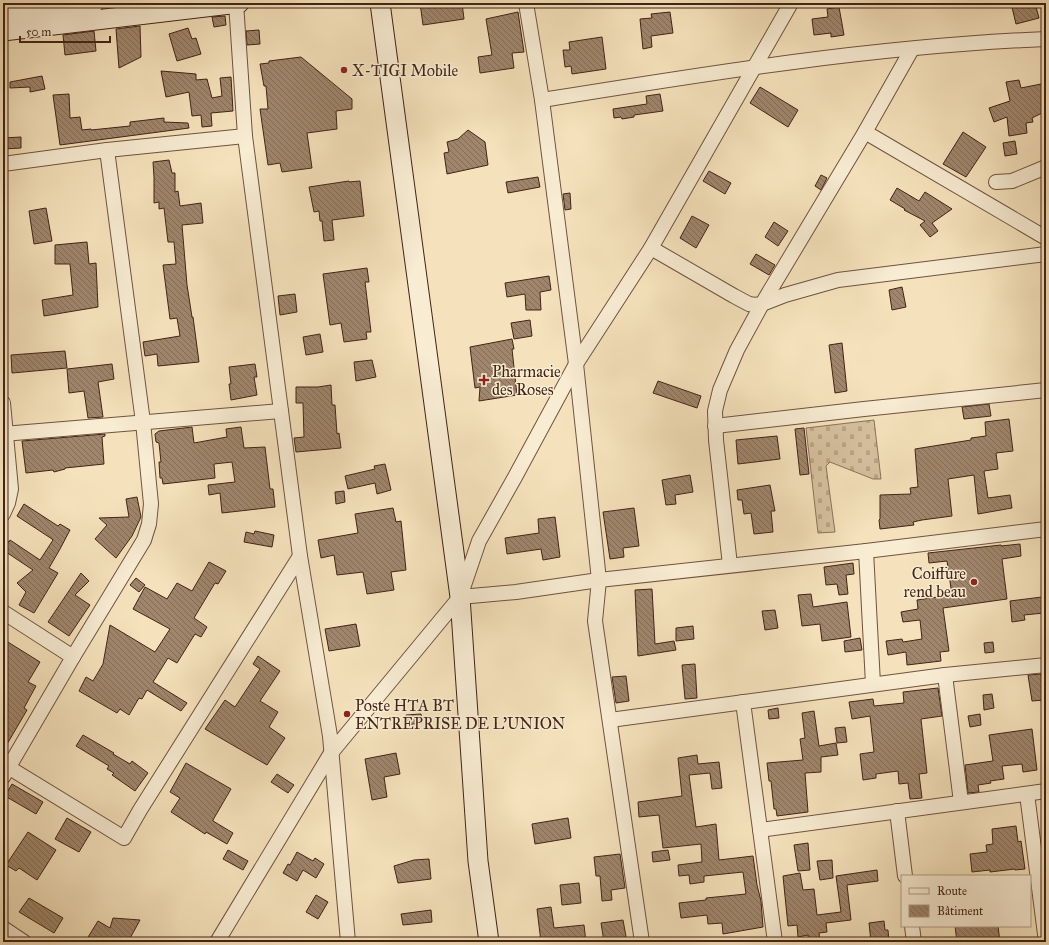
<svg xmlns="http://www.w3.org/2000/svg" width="1049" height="945" font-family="'IM FELL Great Primer',serif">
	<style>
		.cemetery { fill: url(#cemetery-stones); stroke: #8c725a }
		.building { fill: url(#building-back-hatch); stroke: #422315 }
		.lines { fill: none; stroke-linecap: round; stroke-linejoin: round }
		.street-casing { stroke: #6f533f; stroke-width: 16 }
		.secondary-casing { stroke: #422315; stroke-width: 21 }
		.street { stroke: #f8ecd3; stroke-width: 14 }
		.secondary { stroke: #f8ecd3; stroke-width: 19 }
		.poi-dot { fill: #8f2418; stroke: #f8ecd3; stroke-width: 1.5 }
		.labels { text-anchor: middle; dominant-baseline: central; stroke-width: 3; stroke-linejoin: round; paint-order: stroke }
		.poi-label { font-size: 16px; fill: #422315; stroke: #f8ecd3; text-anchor: start }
	</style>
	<defs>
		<pattern id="cemetery-stones" width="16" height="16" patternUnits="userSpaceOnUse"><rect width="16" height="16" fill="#d7c2a0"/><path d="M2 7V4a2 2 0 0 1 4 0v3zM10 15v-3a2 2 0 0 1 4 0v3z" fill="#baa689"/></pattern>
		<pattern id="building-back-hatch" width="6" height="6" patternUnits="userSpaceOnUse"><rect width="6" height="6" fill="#9f866c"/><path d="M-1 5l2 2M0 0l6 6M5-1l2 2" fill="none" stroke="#836d58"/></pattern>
	</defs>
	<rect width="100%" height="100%" fill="#f5e2bc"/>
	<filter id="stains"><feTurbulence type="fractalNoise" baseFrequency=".005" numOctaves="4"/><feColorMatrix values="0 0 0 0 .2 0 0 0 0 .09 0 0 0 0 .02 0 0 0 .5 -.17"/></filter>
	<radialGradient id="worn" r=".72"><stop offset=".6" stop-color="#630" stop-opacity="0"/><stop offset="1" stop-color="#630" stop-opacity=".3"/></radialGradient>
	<path class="cemetery" d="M874,420L881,479H873L830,462L826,466L835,532L818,533L806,428Z"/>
	<g class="building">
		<path d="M420,3H462L464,19L423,25Z"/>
		<path d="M1011,3H1035L1039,18L1016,24Z"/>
		<path d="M839,7L844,35L831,37V33L814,35L812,19L828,17L827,9Z"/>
		<path d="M518,12L524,52L512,53L514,68L480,73L478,57L492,55L486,19Z"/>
		<path d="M670,12L673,33L651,36L652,47L643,49L640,19L652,18L651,14Z"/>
		<path d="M225,16L226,25L214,27L212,17Z"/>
		<path d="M140,26L141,57L119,68L116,29Z"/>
		<path d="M188,28L192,39L196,38L201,54L177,61L169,34Z"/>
		<path d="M259,30L260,44L247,45L246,31Z"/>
		<path d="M94,31L96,51L65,55L63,35Z"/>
		<path d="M602,37L606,69L572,74L571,66L565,67L563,50H570L569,42Z"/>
		<path d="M301,57L352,99V109L336,111L337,129L307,133L312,168L282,172L280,163L268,165L260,109H268L266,86H264L260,64L269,63V61Z"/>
		<path d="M161,71L196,74V80L207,79L212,98L222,96L220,78L231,77L233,111L211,113L212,126L202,127L201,115L192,116L189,92L166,97Z"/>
		<path d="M42,76L45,89L30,92V87L10,88V82Z"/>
		<path d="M1019,80L1021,88L1046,83V111L1032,118L1033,122L1026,123L1027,133L1009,136L1007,117L994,122L989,108L1010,101L1006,82Z"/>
		<path d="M760,87L798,110L788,127L750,103Z"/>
		<path d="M69,94L70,118L80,117L82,130L91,129V130L130,126V122L164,118V122L188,123L189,128L60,145L53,95Z"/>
		<path d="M660,94L663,111L634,115V117L622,119L621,117L614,118L613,109L647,104L646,96Z"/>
		<path d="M468,130L485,142L488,165L447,174L444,153L449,152L447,142L458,139Z"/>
		<path d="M963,132L986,147L966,177L943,164Z"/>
		<path d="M21,137V148L3,149V138Z"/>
		<path d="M1015,141L1017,154L1005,156L1003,143Z"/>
		<path d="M169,160L172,173H175V192L178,191L180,206L201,203L203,223L182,225L187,285L192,317H193L199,362L158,366L157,354L145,356L143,342L180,336L177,318L170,319L163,265L176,264L174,242H168L164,208L159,209V202L154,203V177L153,162Z"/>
		<path d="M709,171L731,183L725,194L703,181Z"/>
		<path d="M821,175L827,178L821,190L815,186Z"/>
		<path d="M538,177L540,187L508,193L506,182Z"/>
		<path d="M349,181V182L360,181L364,216L332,220L334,240L324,241L322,221H320L319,211L314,212L309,187Z"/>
		<path d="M897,188L919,201L925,192L952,209L932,223L938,231L930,237L920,225L925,221L904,210L905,209L890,200Z"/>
		<path d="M570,193L571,209L565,210L563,194Z"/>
		<path d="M46,208L52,241L34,244L29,211Z"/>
		<path d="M692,216L709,225L696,248L680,238Z"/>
		<path d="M774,222L788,231L778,246L765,237Z"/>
		<path d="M87,242L89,264L96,263L98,307L44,316L42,300L73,295L70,264H55V245Z"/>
		<path d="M756,254L775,265L769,275L750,264Z"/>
		<path d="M367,268L369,282H365L371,332H366L367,339L344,342L341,323L330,325L323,274Z"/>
		<path d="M549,276L551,290L540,292L541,310H526L525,294L507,297L505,283Z"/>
		<path d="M902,287L906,307L892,310L889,290Z"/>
		<path d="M295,294L297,312L280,315L278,296Z"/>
		<path d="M530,320L532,336L514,339L511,323Z"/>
		<path d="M320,334L323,352L306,355L303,337Z"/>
		<path d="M512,339L514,349H512L517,395L479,401L480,387L475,388L470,347Z"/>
		<path d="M842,343L847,391L835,393L829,345Z"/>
		<path d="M65,351L67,368L12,373L11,355Z"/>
		<path d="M372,360L376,377L356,381L354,362Z"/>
		<path d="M112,364L114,379L98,382L103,417L88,418L84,391L69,393L67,369Z"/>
		<path d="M255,364L257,377H254L257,395L231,400L229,384H231L229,367Z"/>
		<path d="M658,381L701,396L697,408L653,393Z"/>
		<path d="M331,385L332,405H335L337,434L339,433L341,448L296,452L294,438L304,437L303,403H296V387H318Z"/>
		<path d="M989,404L991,416L964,419L962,407Z"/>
		<path d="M1009,419L1013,451L996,453L998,469L984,471L988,498L1010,495L1012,508L978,514L974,475L948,479L952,516L922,520L913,522L914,525L880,529L879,520L880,519V495L911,494L910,488L918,487L915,449L971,440V438L986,436L985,422Z"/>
		<path d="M192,427L194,443L227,437L226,429L241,427L244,448L265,447L270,489H273L275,507L222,513L220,493L209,495L208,485L235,482L232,462L214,464L215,478L163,484L162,478H160L159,462H161L159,443L156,442L155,434L159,431Z"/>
		<path d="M804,428L809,474L800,475L795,429Z"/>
		<path d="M105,434V436L102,437L104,464L65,468V469L54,472L53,470L26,473L22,441Z"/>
		<path d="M777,436L780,459L738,464L736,440Z"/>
		<path d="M385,464L391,490L377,494L375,483L348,489L345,476L375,469L374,466Z"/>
		<path d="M690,475L693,492L675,495L676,504L666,505L662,480Z"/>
		<path d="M770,485L775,511H771L773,532L754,534L751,513L744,514L742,500H738L737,490Z"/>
		<path d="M344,491L345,502L336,504L335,492Z"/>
		<path d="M137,497L141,517L132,536L116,558L95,539L107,525L99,518L129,517L126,499Z"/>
		<path d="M24,504L58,526L60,524L70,530L60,549L49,568L58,573L34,613L19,605L26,592L17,583L33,570L3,550V538L9,542L10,540L40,560L53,540L52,539L17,516Z"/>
		<path d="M393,508L396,522L401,521L406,570L391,572L394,590L367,594L363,572L337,575L334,555L321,558L318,540L358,533L355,514Z"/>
		<path d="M634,508L639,546L623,548L624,557L610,559L603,512Z"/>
		<path d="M555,517L560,557L543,560L541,549L507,554L505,538L539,533L538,519Z"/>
		<path d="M255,531L274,535L272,547L244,542L246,532L254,534Z"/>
		<path d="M1020,544L1021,556L1002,559L1007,599L943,608L949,651L940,652L941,661L907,665L906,652L888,655L886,641L902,639L903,642L922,639L920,620L903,622L901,612L918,609L917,600L952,595L947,561L929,563L928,553L1001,545V546Z"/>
		<path d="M209,562L226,571L218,584L215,583L194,618L207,627L201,637L195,634L177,663L168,658L153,682L187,703L181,711L147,690L142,699L139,698L129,715L120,709L117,713L79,691L86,677L93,681L103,664L110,625L155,652L170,629L133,609L145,587L167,599L177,583L192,591Z"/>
		<path d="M853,563L854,574L846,575L848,594L839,595L837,584L826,585L824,567Z"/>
		<path d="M81,573L89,581L75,595L90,605L69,636L48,622Z"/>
		<path d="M136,578L145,585L139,592L130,585Z"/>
		<path d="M652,589L655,644L674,641L676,650L638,656L635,590Z"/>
		<path d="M811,594L813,607L847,602L851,637L822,641L820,624L802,626L798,595Z"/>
		<path d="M1042,597L1044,613L1024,615L1025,620L1012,622L1010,601Z"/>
		<path d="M775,610L778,628L765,630L762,611Z"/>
		<path d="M356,624L360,646L329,651L325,629Z"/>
		<path d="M693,626L694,639L676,641V628Z"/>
		<path d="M860,638L862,650L845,652L844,641Z"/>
		<path d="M3,639L40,662L28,682L36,686L24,708L27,710L3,751Z"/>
		<path d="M993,642L994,652L985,653L984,643Z"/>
		<path d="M258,656L280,671L260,701L278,712L269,727L285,738L267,765L205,729L225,700L235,707L260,669L253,664Z"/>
		<path d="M695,664L697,698L685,699L682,665Z"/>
		<path d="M1041,674L1044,700L1032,701L1028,675Z"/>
		<path d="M626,676L629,701L616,703L612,677Z"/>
		<path d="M938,688L942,716L921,719L927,773L919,774L922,798L910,799L908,783L899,784L898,771L876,774V778L863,780L860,754L874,752L870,716L852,719L849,702L873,699L874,706L904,703L903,692Z"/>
		<path d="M992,694L994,708L984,710L983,695Z"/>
		<path d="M778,708L779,718L769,719L768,710Z"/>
		<path d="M814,711L819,746L836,743L838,755L821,757V772L805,773L808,812L777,816L776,809H774L771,781H769L767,763L803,760L800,739L805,738L802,713Z"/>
		<path d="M421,714L422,723L407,725L406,715Z"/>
		<path d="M980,714L981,725L970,727L968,716Z"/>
		<path d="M845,727L847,742L837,743L835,728Z"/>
		<path d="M1032,729L1037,770L1023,772L1022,764L1002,766L1004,779L990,781L991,783L978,785L979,792L968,793L965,765L993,761L989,735Z"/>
		<path d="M83,735L114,753L113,754L130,764L132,761L148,773L135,791L112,775L114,773L107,769L109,766L76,746Z"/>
		<path d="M396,753L400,774L384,777L387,797L372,800L365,759Z"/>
		<path d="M697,755L698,764L719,762L722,788L712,789L710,773L689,775L696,827L716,824L719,860L753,856L757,885L761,901L763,927L723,934L722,923L708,924L707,915L681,918L679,903L706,900V898L746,894L743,872L704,876V882L690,884L689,875L679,876L678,865L702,862L701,844L663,848L659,815L639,817L638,802L682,796L678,758Z"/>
		<path d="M186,763L231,789L213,820V821L233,833L227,844L206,832L205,834L171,812L180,798L170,792Z"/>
		<path d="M277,774L294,785L288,793L271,782Z"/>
		<path d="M12,784L43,802L36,814L5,796Z"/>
		<path d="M67,818L91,832L79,852L55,839Z"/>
		<path d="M568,818L571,838L535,844L532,824Z"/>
		<path d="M1016,826L1018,842L1021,841L1025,869L1015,870V869L990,872V870L972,872L970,854L987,852L986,845L993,844L992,829Z"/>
		<path d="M28,832L56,850L37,880L19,868L16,871L6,865Z"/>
		<path d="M808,843L810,870L798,871L794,845Z"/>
		<path d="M228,850L248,861L243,870L223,859Z"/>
		<path d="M668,850L670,860L653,862L652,852Z"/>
		<path d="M297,852L313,861L315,858L324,864L316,878L303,870L297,881L283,873L288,864L290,865Z"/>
		<path d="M620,854L625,888L611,890L612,900L602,901L600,876H596L594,857Z"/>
		<path d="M429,859L431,879L398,883L394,866L414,860Z"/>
		<path d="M832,860L833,878L820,880L817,861Z"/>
		<path d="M877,870L878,881L847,885L851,920L826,923L827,932L819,933L820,942H809L808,935L798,937L797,925L788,926L783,876L800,873L803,890L814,889L817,915L841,912L836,876Z"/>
		<path d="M579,883L581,903L562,905L560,885Z"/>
		<path d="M316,895L328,902L318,919L306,912Z"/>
		<path d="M29,898L63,918L54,933L19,912Z"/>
		<path d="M551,907L554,928L584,925L586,942H568V940L541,942L537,909Z"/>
		<path d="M431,910L432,922L403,925L401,914Z"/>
		<path d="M113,918L140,920L128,942H85L98,921L110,928Z"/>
		<path d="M623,920L627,942H604L601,923Z"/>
		<path d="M884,921L885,930H888L889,942H871L869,923Z"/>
		<path d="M955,926H998L1000,942H978V941L957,942Z"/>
	</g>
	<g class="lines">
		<defs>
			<g id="street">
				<path d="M236,3L245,136L300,556L330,736L348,942"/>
				<path d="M526,3L542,100L576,364L599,580L595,621L642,942"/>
				<path d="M542,100C709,73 877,46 1046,39"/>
				<path d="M865,132L1046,238"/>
				<path d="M3,164L107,150L245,136"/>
				<path d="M996,182L1012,181L1046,167"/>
				<path d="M651,248L734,296L749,304L755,305L762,304L785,295L838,280L1046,254"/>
				<path d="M3,403L11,489L8,503L3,514"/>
				<path d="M715,426L864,409L1046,390"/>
				<path d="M3,434L281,411"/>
				<path d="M866,551L873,684"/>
				<path d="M730,565L716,440L715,411L720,390L737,350L762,304L865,132L912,49"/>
				<path d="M460,597L516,592L599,580L866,551L1046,529"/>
				<path d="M3,612L73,657"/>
				<path d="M945,675L961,802"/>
				<path d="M743,702L775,942"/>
				<path d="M610,720L945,675L1046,665"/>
				<path d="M3,764L124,838L140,810L300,556"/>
				<path d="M3,777L73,657L144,540L149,524L151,504L143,422L107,150"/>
				<path d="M1027,794L1046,942"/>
				<path d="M897,811L905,876"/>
				<path d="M760,830L1046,791"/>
				<path d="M912,926L914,942"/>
				<path d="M3,928L24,942"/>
				<path d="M217,942L331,753L460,597L479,541L515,477L576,364L651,248L791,3"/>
			</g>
			<g id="secondary">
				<path d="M380,3L460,597L478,861L489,942"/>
				<path d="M3,14L94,3"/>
				<path d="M3,31L239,3"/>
			</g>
		</defs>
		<use href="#street" class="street-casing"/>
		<use href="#secondary" class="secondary-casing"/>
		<use href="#street" class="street"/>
		<use href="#secondary" class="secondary"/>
	</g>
	<g class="poi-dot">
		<circle cx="344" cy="70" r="4"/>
		<path d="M482 374h4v4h4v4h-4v4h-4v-4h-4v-4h4z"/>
		<circle cx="974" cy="582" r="4"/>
		<circle cx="347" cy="714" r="4"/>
	</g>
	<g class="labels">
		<g class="poi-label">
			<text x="352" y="70">X-TIGI Mobile</text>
			<text x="492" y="371">Pharmacie<tspan x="492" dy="18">des Roses</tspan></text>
			<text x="966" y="573" text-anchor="end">Coiffure<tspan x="966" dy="18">rend beau</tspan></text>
			<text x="355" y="705">Poste HTA BT<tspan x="355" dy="18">ENTREPRISE DE L'UNION</tspan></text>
		</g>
	</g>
	<rect width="1049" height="945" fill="none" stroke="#f5e2bc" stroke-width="16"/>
	<rect x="4" y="4" width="1041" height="937" fill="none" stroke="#422315" stroke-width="2"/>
	<rect x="8" y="8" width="1033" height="929" fill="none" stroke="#422315"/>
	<rect x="901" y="875" width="130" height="52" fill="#f8ecd3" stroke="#af9c87"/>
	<rect x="909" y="888" width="20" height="6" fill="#f8ecd3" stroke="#af9c87"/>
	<text x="937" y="895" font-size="12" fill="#422315">Route</text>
	<rect x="909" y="905" width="20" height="12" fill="url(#building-back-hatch)" stroke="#af9c87"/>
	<text x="937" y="915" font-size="12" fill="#422315">Bâtiment</text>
	<path d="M20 36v6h90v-6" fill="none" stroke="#422315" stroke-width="2"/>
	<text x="26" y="36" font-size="12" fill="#422315" stroke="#f8ecd3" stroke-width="3" paint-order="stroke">50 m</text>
	<rect width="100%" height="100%" filter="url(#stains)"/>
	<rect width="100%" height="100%" fill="url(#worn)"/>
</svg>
